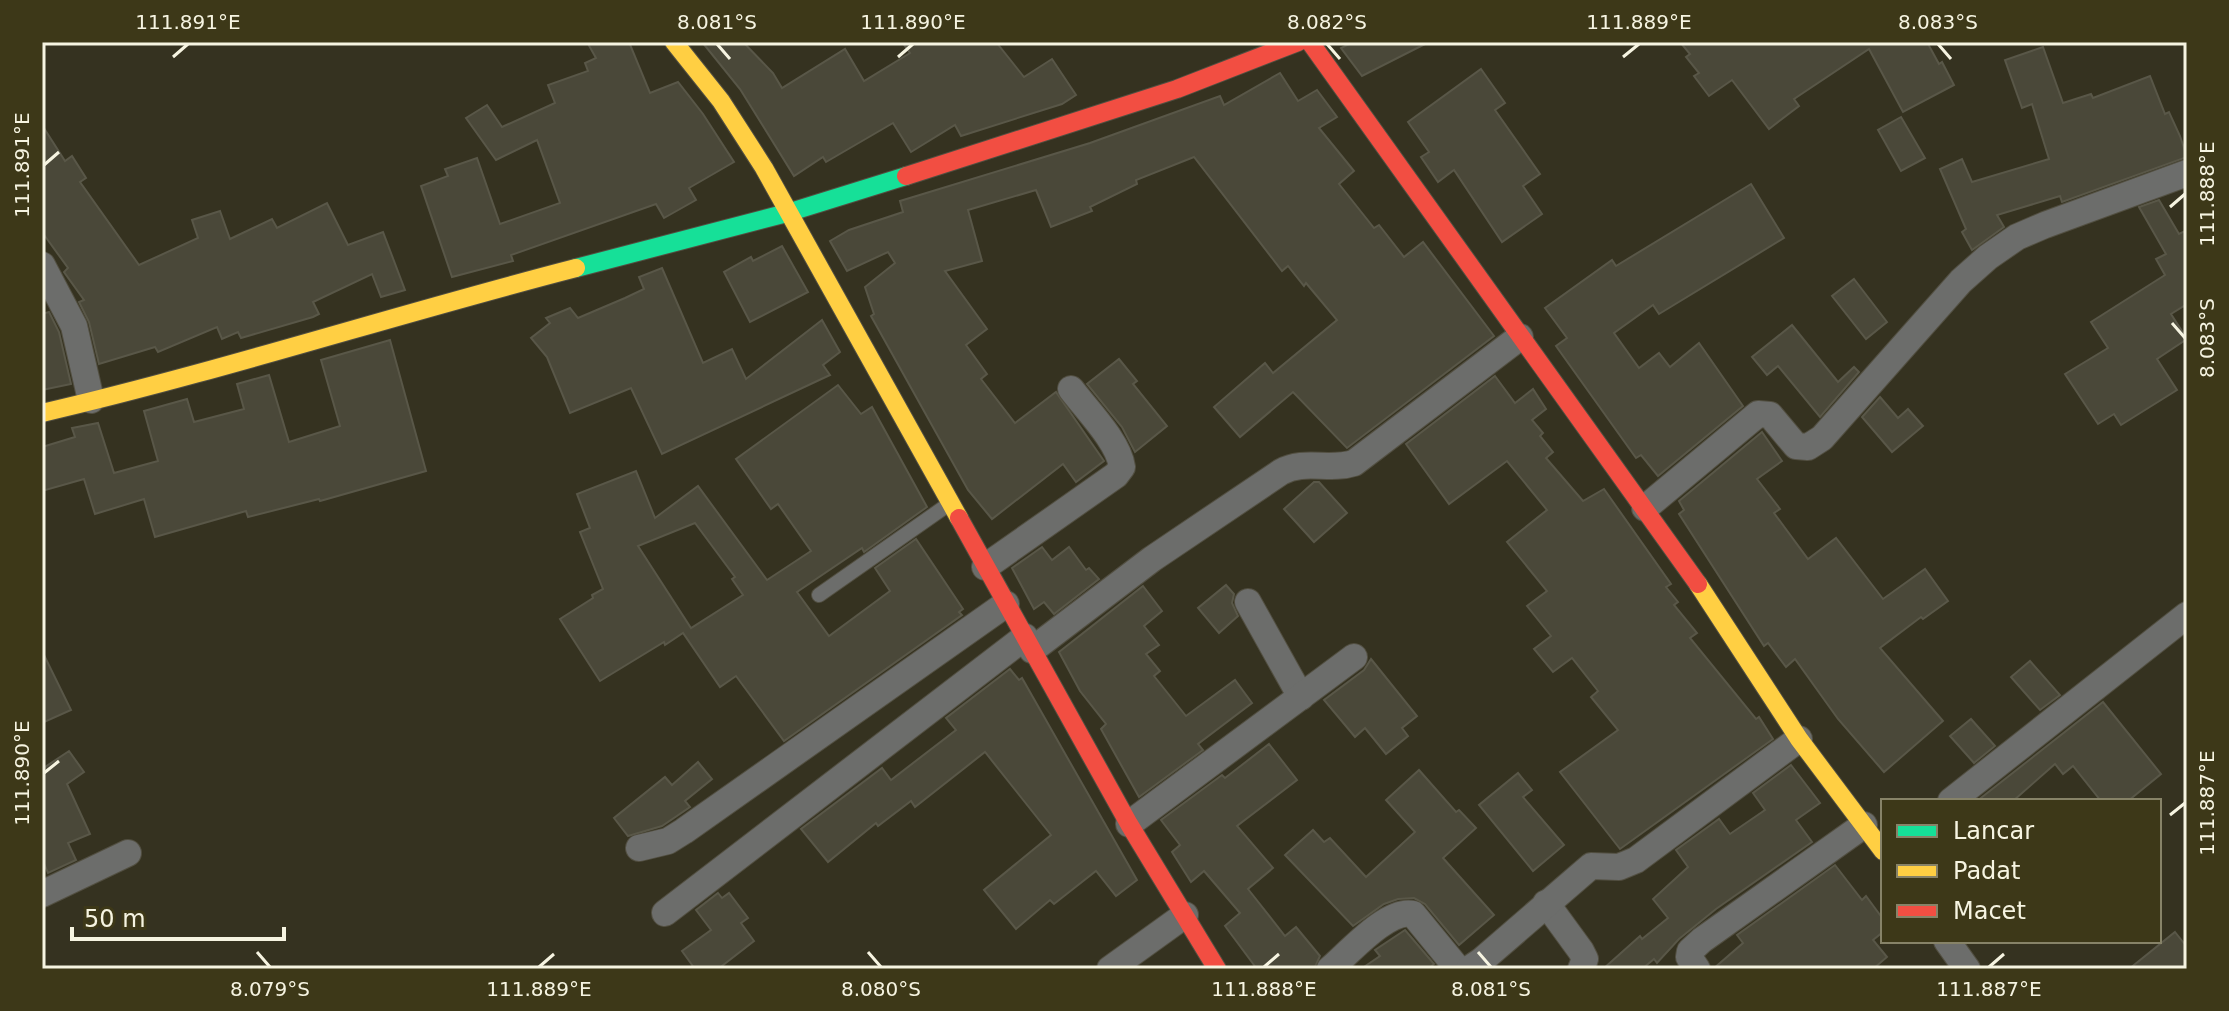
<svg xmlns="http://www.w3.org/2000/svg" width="2229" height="1011" font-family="'DejaVu Sans',sans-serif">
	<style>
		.building { fill: #4a4839; stroke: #595748; stroke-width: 2; fill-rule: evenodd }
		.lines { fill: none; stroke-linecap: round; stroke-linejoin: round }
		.lane-casing { stroke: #524f41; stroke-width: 16 }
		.street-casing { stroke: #524f41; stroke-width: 28 }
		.fast-casing { stroke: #524f41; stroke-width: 20 }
		.slow-casing { stroke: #524f41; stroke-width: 20 }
		.jam-casing { stroke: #524f41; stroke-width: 20 }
		.lane { stroke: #6c6d6b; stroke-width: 14 }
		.street { stroke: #6c6d6b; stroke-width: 26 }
		.fast { stroke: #16e098; stroke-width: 18 }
		.slow { stroke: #ffcf43; stroke-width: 18 }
		.jam { stroke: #f24e42; stroke-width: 18 }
		.ticks { fill: none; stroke: #f6f4e1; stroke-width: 3 }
		.neatline { fill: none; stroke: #f6f4e1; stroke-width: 3 }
		.ticks-label { font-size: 20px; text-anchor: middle; fill: #f6f4e1 }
	</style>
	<rect width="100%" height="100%" fill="#353220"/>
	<g class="building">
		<path d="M587,42H629L650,93L678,82L703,114L734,162L689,188L696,200L664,218L656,204L511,255L513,261L452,277L421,186L448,176L445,169L477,158L500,224L560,203L537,140L496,160L466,118L487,105L502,127L555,103L548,85L588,71L585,63L596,58Z"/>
		<path d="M702,42H743L773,73L782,88L845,49L864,81L910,53L902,42H996L1024,77L1052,59L1076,95L1062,104L961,136L955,125L911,152L893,123L826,162L823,157L794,176L740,89Z"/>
		<path d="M1353,42H1429L1362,76L1341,48Z"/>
		<path d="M1680,42H1927L1939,64L1942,62L1954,85L1903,112L1869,49L1794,99L1799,106L1769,129L1732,80L1709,96L1694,76L1699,73L1686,57L1690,54Z"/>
		<path d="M2043,47L2063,103L2091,94L2093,98L2150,76L2165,114L2169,112L2180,136L2187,157L2062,202L2060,196L1997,215L2004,227L1972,250L1962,232L1966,229L1940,169L1962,159L1972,182L2049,159L2032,104L2022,108L2005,60Z"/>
		<path d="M1481,69L1505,103L1495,110L1540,174L1523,186L1542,214L1502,242L1454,170L1438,182L1421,157L1429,152L1408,122Z"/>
		<path d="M1280,73L1298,101L1317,90L1337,117L1319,128L1354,171L1339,184L1374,228L1379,225L1404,257L1423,242L1494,336L1347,448L1293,392L1240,437L1214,407L1265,363L1273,373L1337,320L1306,283L1304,286L1288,266L1282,271L1194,157L1136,180L1137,184L1090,207L1092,211L1051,227L1036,190L968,210L982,261L945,271L987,329L966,345L987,374L981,379L1015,423L1056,392L1104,461L1076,482L1063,464L992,519L968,490L871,316L874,314L865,287L895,263L888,252L847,271L830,241L849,230L903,212L900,201L1090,143L1220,96L1224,105Z"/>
		<path d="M1901,117L1925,158L1901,171L1878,130Z"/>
		<path d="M42,125L65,161L72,156L86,178L80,182L139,265L198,238L192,220L220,211L230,239L272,219L277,228L327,203L348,245L383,232L405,290L381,297L372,274L313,302L319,314L313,317L241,338L238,332L222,339L217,327L158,352L155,347L99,364L89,322L79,302L84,300L64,272L68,268L42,232Z"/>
		<path d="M1751,184L1784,238L1659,314L1653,305L1614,333L1639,368L1659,353L1670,367L1699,343L1743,406L1658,476L1641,455L1636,458L1556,346L1567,338L1545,308L1612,260L1616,266Z"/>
		<path d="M2159,200L2179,234L2187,230V311L2184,306L2171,314L2187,339L2157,359L2177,390L2121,425L2114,414L2098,424L2065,374L2108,348L2091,322L2165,275L2156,259L2166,254L2139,207Z"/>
		<path d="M782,246L808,292L750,322L724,272L751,257L753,261Z"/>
		<path d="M662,268L703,363L732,349L746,379L822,320L840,352L823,365L830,375L662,454L631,388L570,413L547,357L531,338L550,323L546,318L570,308L578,318L625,298L644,289L639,277Z"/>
		<path d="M1854,279L1887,322L1866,339L1832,296Z"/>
		<path d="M49,312L59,332L71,384L42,390V314Z"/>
		<path d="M1792,325L1838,382L1854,367L1859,372L1820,417L1778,366L1767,375L1752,357Z"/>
		<path d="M390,340L426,471L320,501L319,499L248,517L246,511L155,537L144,499L95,514L84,479L42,491V447L75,437L72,428L98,423L114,473L158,461L144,411L187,399L194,422L244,409L237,384L269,375L289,442L340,426L321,360Z"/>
		<path d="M1119,359L1137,381L1133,384L1167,426L1135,452L1122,427L1087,384Z"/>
		<path d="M1495,376L1515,403L1533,389L1546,409L1532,420L1543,433L1540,436L1553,452L1546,458L1583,501L1604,489L1671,584L1666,587L1678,602L1674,605L1697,633L1690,638L1756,719L1759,717L1773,739L1620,849L1560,772L1618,730L1591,697L1598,691L1572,658L1553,672L1534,649L1551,636L1527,606L1547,591L1507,542L1547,510L1507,461L1449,504L1406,444Z"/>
		<path d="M838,385L861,414L872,407L927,507L864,552L862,548L797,592L829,636L890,591L875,568L916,539L963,609L959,612L962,615L784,741L736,676L720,687L683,633L665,645L664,642L600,681L560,619L593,598L592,595L603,589L580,532L590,528L577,494L636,471L655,518L698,486L767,580L811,551L778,504L771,509L736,459ZM695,523L735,577L732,579L743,595L691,628L638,546Z"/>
		<path d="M1880,397L1898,418L1908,409L1923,426L1892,452L1862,417Z"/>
		<path d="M1762,432L1782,461L1757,479L1780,509L1774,513L1808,559L1836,538L1883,599L1925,569L1948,601L1923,619L1921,617L1880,648L1943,721L1884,772L1838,719L1795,659L1786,667L1768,643L1764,646L1679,514L1684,510L1679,501Z"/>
		<path d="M1314,482H1319L1347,513L1314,542L1284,509Z"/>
		<path d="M1042,547L1052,560L1069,547L1086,570L1089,568L1099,579L1054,614L1044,602L1034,609L1012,568Z"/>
		<path d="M1226,585L1234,594L1232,603L1238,616L1219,633L1198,608Z"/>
		<path d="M1143,586L1162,611L1144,626L1159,645L1146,654L1160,671L1154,676L1186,716L1235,680L1252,703L1198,744L1203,750L1139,797L1101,729L1106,724L1080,691L1059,652Z"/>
		<path d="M42,651L71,710L42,723Z"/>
		<path d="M1371,659L1417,716L1402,728L1408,736L1386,754L1365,728L1355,737L1324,700L1364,670Z"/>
		<path d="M2030,661L2060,695L2040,710L2011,677Z"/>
		<path d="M1010,669L1019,680L1022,678L1137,880L1116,896L1096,871L1054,904L1050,900L1016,929L984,890L1051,835L985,752L915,807L911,801L878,826L876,823L828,862L801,829L882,768L891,780L956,730L946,718Z"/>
		<path d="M2103,702L2161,774L2128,801H2101L2073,766L2063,774L2055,764L2013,801H1977Z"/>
		<path d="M1971,719L1995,746L1974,763L1950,736Z"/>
		<path d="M1269,744L1297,780L1237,826L1273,868L1248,889L1285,936L1296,927L1320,956L1314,969H1257L1225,926L1240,913L1204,871L1191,882L1172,852L1180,845L1161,820L1222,775L1225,778Z"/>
		<path d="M69,751L84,772L67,784L90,834L68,843L76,860L48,873L42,859V769Z"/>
		<path d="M698,762L712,779L685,801L690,807L662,826L628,836L614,818L665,777L672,785Z"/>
		<path d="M1791,765L1820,803L1796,820L1812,842L1716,909L1679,939L1657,963L1654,959L1642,969H1603L1640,936L1642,939L1668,918L1653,899L1688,867L1676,850L1719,819L1730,834L1765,810L1753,793Z"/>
		<path d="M1419,770L1456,812L1459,810L1476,828L1443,858L1494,915L1459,945L1425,904L1414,898L1398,899L1384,904L1353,926L1285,855L1313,830L1324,842L1330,838L1366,877L1415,832L1386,800Z"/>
		<path d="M1518,773L1532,790L1523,797L1564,845L1533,871L1479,805Z"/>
		<path d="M1835,865L1862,900L1866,896L1883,919V932L1873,940L1887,957L1873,969H1713L1743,943L1737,935Z"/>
		<path d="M718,893L722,898L729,893L748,918L741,923L754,941L718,969H695L682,951L711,930L696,910Z"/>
		<path d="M1405,930L1434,964L1428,969H1361L1380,956L1375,950Z"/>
		<path d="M2175,932L2187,947V969H2129Z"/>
	</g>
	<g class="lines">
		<defs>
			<path id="lane" d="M819,595L949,504"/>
			<g id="street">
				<path d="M42,265L74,326L91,400"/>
				<path d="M1645,508L1758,414L1770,415L1796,446L1808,447L1822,438L1961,281L1988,257L2017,237L2045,225L2187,173"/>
				<path d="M985,567L1116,475L1122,467C1119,442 1086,409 1071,389"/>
				<path d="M1248,602L1301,697"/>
				<path d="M1032,650L1152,559L1281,472C1304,459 1329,471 1354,463L1520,337"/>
				<path d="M1951,801L2187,615"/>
				<path d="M1129,824L1354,657"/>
				<path d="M639,848L668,841L684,831L1006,604"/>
				<path d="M42,894L128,853"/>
				<path d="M1546,903L1581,951L1585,959L1581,969"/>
				<path d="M665,913L1025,637"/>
				<path d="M1947,941L1967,969"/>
				<path d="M1110,969L1185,915"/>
				<path d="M1330,969C1349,953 1388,908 1413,914L1458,969"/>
				<path d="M1469,969L1481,961L1591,866L1619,867L1636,860L1799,739"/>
				<path d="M1697,969L1689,957L1690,951L1702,940L1864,825"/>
			</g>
			<path id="fast" d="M576,268L787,213L906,176"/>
			<g id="slow">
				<path d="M674,42L721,101L764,168L959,518"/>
				<path d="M42,413C222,371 397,314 576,268"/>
				<path d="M1698,584L1799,739L1883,851"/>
			</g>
			<g id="jam">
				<path d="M1310,42L1698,584"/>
				<path d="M906,176L1177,89L1298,42"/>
				<path d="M959,518L1129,824L1217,969"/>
			</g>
		</defs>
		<use href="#lane" class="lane-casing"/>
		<use href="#street" class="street-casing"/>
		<use href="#fast" class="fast-casing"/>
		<use href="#slow" class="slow-casing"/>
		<use href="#jam" class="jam-casing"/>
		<use href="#lane" class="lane"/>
		<use href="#street" class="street"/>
		<use href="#fast" class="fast"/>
		<use href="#slow" class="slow"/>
		<use href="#jam" class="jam"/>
	</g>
	<path class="ticks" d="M717,44L730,59M1327,44L1340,59M1938,44L1951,59M173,57L188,44M898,57L913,44M1623,57L1639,44M44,165L59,152M2170,207L2185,194M2172,323L2185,338M44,773L59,761M2170,815L2185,803M257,952L270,967M868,952L881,967M1478,952L1491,967M539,967L554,954M1264,967L1279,954M1989,967L2004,954"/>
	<rect width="2229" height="1011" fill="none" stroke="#3d3818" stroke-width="88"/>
	<rect x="1881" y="799" width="280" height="144" fill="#3d3818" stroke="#878368" stroke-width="2"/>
	<rect x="1897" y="825" width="40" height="12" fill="#16e098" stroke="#878368" stroke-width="2"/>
	<text x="1953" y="839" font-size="24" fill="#f6f4e1">Lancar</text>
	<rect x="1897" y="865" width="40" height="12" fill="#ffcf43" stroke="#878368" stroke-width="2"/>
	<text x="1953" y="879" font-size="24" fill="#f6f4e1">Padat</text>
	<rect x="1897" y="905" width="40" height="12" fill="#f24e42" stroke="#878368" stroke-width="2"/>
	<text x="1953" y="919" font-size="24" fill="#f6f4e1">Macet</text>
	<path d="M72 927v12h212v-12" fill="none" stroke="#f6f4e1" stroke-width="4"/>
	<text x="84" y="927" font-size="24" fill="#f6f4e1" stroke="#3d3818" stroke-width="6" paint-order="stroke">50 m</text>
	<rect x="44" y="44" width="2141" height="923" class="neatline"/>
	<g class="ticks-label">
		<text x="188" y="29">111.891°E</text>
		<text x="717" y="29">8.081°S</text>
		<text x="913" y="29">111.890°E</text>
		<text x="1327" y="29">8.082°S</text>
		<text x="1639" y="29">111.889°E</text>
		<text x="1938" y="29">8.083°S</text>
		<text transform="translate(22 165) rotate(-90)" y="7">111.891°E</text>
		<text transform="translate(2207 194) rotate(-90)" y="7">111.888°E</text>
		<text transform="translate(2207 338) rotate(-90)" y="7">8.083°S</text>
		<text transform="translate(22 773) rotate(-90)" y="7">111.890°E</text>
		<text transform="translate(2207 803) rotate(-90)" y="7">111.887°E</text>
		<text x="270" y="996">8.079°S</text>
		<text x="539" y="996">111.889°E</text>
		<text x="881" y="996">8.080°S</text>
		<text x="1264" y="996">111.888°E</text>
		<text x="1491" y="996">8.081°S</text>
		<text x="1989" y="996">111.887°E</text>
	</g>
</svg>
